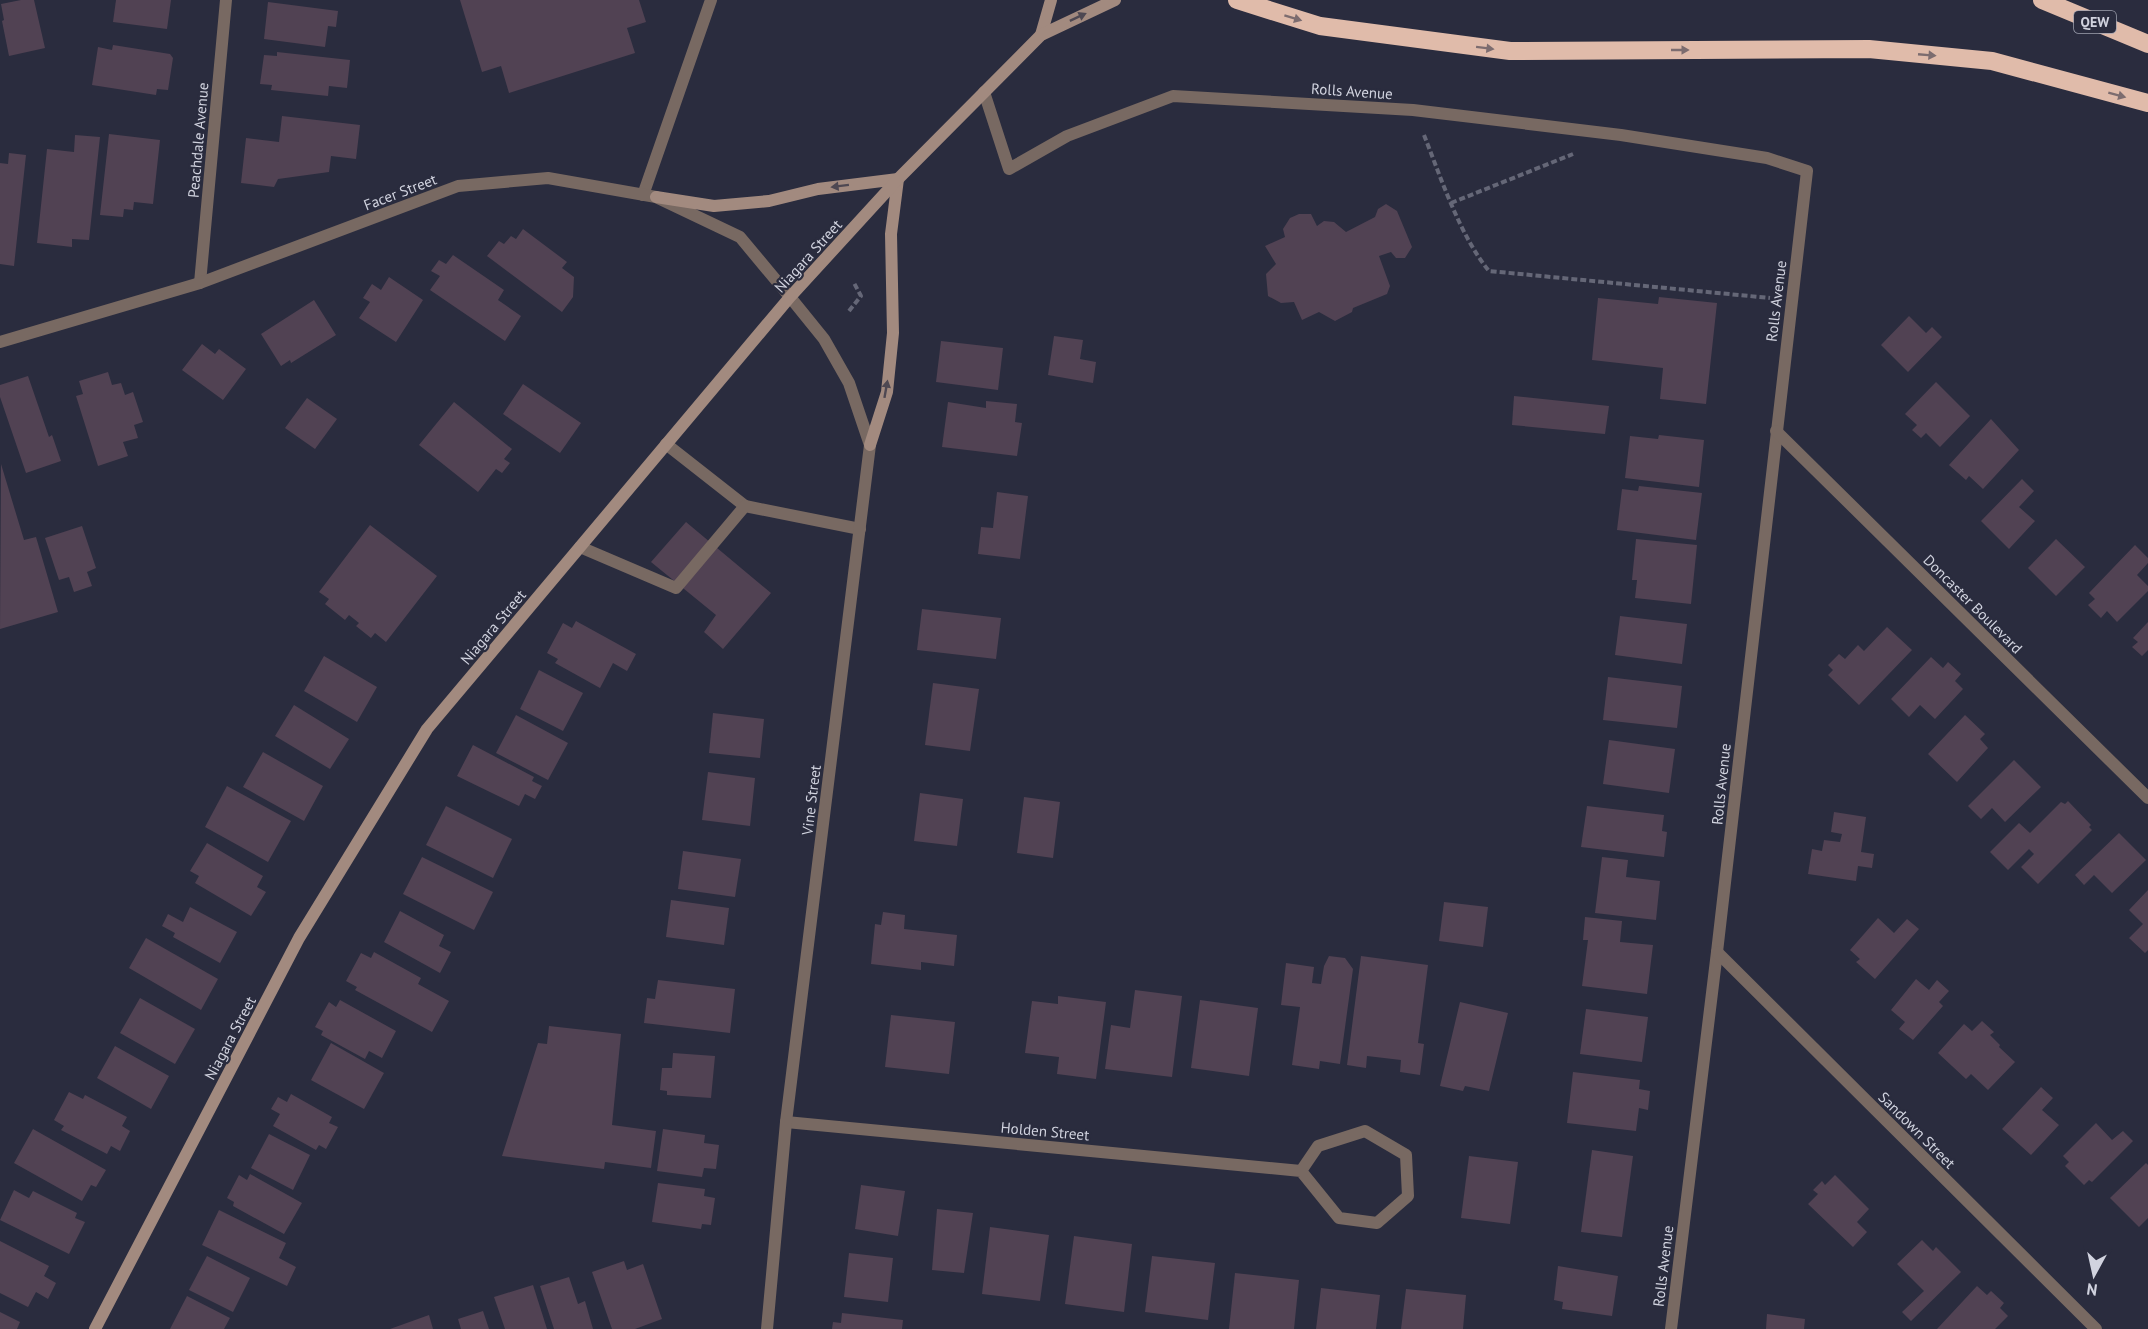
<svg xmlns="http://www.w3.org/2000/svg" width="2148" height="1329" font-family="'PT Sans',sans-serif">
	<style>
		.building { fill: #514253 }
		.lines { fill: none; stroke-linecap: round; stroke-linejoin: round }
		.path { stroke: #656777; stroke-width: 4; stroke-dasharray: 6 3; stroke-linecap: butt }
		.service { stroke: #786962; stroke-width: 12 }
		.minor { stroke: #786962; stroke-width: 12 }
		.tertiary { stroke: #786962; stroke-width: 12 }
		.secondary { stroke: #a28a7f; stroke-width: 12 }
		.motorway { stroke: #e0bbaa; stroke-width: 18 }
		.oneway { fill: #4e4852 }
		.oneway2 { fill: #7c6c6f }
		.labels { text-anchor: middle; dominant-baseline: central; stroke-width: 4.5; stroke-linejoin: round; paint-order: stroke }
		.shield { fill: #2a2c3e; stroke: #9fa1af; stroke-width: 1.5 }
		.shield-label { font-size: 14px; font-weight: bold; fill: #d1d3df }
		.street-label { font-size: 15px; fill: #d1d3df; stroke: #2a2c3e }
	</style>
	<rect width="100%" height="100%" fill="#2a2c3e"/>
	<g class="building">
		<path d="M21,0H34L45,48L9,56L2,21L4,20L1,4Z"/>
		<path d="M116,0H171L167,29L113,22Z"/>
		<path d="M460,0H639L646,22L627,28L635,53L509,93L501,66L482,72Z"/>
		<path d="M268,2L338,11L336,27L328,26L325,47L264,39Z"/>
		<path d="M113,45L170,54L173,58L168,90L157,89L156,95L92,85L98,47L112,50Z"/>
		<path d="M277,52L350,60L347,88L329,86L328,96L271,90L272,85L260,84L264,55L277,56Z"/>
		<path d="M282,116L360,125L356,159L331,156L329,172L278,179L274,187L241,183L246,138L279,142Z"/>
		<path d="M109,134L160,140L153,204L134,202L133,210L124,209L123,217L100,215Z"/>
		<path d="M75,135L100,137L89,240L72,239V247L37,243L47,149L74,152Z"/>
		<path d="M9,153L26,155L14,266L0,264V163L8,164Z"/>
		<path d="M1386,204L1397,211L1412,247L1405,258H1396L1391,252L1379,256L1390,286L1387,294L1353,308L1352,312L1335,321L1319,312L1302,320L1294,302L1281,303L1268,296L1266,274L1276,264L1265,246L1285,237L1283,229L1290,218L1299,214H1311L1317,226L1324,221L1334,222L1346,232L1375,217L1378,209Z"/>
		<path d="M523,229L567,262L562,268L574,277L573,297L562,312L487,256L499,241L504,244L511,236L516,239Z"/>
		<path d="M453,255L504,290L498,300L521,316L505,341L430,290L440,276L431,271L439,260L446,264Z"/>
		<path d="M389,277L423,300L396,342L359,318L370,302L363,298L372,284L381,290Z"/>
		<path d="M1659,297L1717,303L1706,404L1660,399L1663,368L1592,360L1598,298L1658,304Z"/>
		<path d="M314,300L336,335L291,363L290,360L281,366L261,334Z"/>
		<path d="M1909,316L1926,333L1932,327L1942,337L1908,372L1881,345Z"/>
		<path d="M1054,336L1083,340L1080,359L1096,362L1093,383L1048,375Z"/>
		<path d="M941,341L1003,348L998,390L936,382Z"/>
		<path d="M202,344L215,354L219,349L246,369L223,400L182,370Z"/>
		<path d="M108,372L112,385L121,383L125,395L133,392L143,422L134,425L138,438L123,442L128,456L98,466L76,396L83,394L79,381Z"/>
		<path d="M28,376L49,437L52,435L61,461L26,473L0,397V385Z"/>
		<path d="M1936,382L1970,416L1940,447L1926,433L1921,438L1912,430L1917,425L1905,414Z"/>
		<path d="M523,384L581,423L560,453L503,414Z"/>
		<path d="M1514,396L1609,406L1605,434L1512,425Z"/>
		<path d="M307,398L337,419L315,449L285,428Z"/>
		<path d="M986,401L1017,404L1015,422L1022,423L1017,456L942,447L948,402L986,408Z"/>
		<path d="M454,402L512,449L504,459L510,463L502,473L496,469L478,492L419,445Z"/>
		<path d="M1991,419L2019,450L1983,489L1969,476L1966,480L1949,465Z"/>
		<path d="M1659,435L1704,440L1699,487L1625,478L1630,436L1658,439Z"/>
		<path d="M1,464L24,540L36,537L58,612L0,629Z"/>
		<path d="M2022,479L2034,491L2019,507L2035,521L2009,549L1981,521Z"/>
		<path d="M1639,486L1702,493L1696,540L1617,530L1622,489L1638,491Z"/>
		<path d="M997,492L1028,496L1020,559L978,554L981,527L993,528Z"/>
		<path d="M686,522L771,593L723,649L704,632L716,615L651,562Z"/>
		<path d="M370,525L437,576L386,642L375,633L371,638L356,626L359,623L349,615L345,620L325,604L329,599L319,592Z"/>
		<path d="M82,526L96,568L87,572L92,586L74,592L69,577L59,580L45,538Z"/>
		<path d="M1636,539L1697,545L1691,604L1635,598L1637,580H1632Z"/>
		<path d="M2056,539L2085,567L2056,596L2028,568Z"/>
		<path d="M2135,545L2148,558V563L2137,575L2148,586V591L2117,622L2107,611L2101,618L2088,605L2095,599L2089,593Z"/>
		<path d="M922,609L1001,618L996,659L917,650Z"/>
		<path d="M1620,616L1687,624L1682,664L1615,655Z"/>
		<path d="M576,621L636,654L627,671L613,663L600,688L555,663L558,659L547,653L563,623L572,628Z"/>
		<path d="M2148,622V650L2142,656L2132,647L2138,642L2133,638Z"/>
		<path d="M1887,627L1912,650L1859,705L1828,675L1833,670L1828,665L1839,654L1845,659L1858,645L1864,651Z"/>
		<path d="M324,656L377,687L357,722L304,691Z"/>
		<path d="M1931,657L1943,668L1948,662L1961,674L1955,681L1963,689L1935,719L1920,705L1909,717L1891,699Z"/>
		<path d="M539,670L583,693L563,731L520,709Z"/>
		<path d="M1608,677L1682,686L1677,728L1603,720Z"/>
		<path d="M933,683L979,689L970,751L925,745Z"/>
		<path d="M294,705L349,739L330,769L275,736Z"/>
		<path d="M713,713L764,719L760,758L709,753Z"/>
		<path d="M516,715L568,743L548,780L496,753Z"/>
		<path d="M1965,715L1985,734L1980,739L1988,748L1957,782L1928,754Z"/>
		<path d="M1609,740L1675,749L1669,793L1603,784Z"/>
		<path d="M473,745L534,777L532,781L542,786L535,799L525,794L519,806L457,776Z"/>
		<path d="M263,752L323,786L304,821L243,787Z"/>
		<path d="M2014,760L2041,787L2005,822L1992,808L1981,819L1968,806Z"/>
		<path d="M708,772L755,778L750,826L702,820Z"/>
		<path d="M227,786L291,821L268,862L205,827Z"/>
		<path d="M920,793L963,799L957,846L914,841Z"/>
		<path d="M1024,797L1060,802L1053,858L1017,853Z"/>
		<path d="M2068,801L2091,825L2089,827L2092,830L2038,884L2021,867L2034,854L2029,849L2008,870L1990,852L2019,823L2030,833L2061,802L2065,804Z"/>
		<path d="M446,806L512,839L493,878L426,845Z"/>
		<path d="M1587,806L1664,815L1662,831L1667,832L1664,857L1581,847Z"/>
		<path d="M1834,812L1866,817L1861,852L1874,854L1872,868L1858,866L1856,881L1808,874L1812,849L1822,851L1824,840L1840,842L1842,834L1831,832Z"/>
		<path d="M2119,833L2146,860L2112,893L2094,875L2084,885L2075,875Z"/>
		<path d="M207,843L263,876L257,887L266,892L251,916L195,883L199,876L190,871Z"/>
		<path d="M683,851L741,859L735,897L678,889Z"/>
		<path d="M422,857L493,892L474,930L403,894Z"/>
		<path d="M1602,857L1628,860L1626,877L1660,881L1656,920L1595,913Z"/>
		<path d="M2148,890V950L2145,953L2129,938L2143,924L2129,910Z"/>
		<path d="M671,900L729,908L724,945L666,937Z"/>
		<path d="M1444,902L1488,907L1483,947L1439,941Z"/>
		<path d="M190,907L237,932L220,963L173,937L175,933L162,926L168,914L183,922Z"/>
		<path d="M400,911L444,935L439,946L451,952L440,973L384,942Z"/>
		<path d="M883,912L905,915L904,929L957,935L954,966L921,962V970L871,964L875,924L881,925Z"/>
		<path d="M1585,917L1622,921L1620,942L1653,945L1647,994L1582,986L1588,940H1583Z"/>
		<path d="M1878,918L1894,933L1907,919L1919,929L1875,979L1856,962L1860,959L1850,950Z"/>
		<path d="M146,938L218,979L201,1010L129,968Z"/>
		<path d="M374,952L421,978L418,984L449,1001L432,1032L355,990L357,987L346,981L361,953L371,958Z"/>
		<path d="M1329,956L1345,958L1353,969L1340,1064L1320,1061L1319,1069L1292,1065L1300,1007L1281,1005L1286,963L1314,967L1312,983L1321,984L1324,966Z"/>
		<path d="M1361,956L1428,965L1418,1043L1424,1044L1420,1075L1400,1072L1401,1060L1367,1056L1366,1068L1347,1065Z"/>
		<path d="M1916,979L1929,990L1937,980L1949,991L1939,1002L1943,1006L1913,1040L1899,1029L1905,1022L1891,1010Z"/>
		<path d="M658,980L735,989L730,1033L644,1023L647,998L655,999Z"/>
		<path d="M1135,990L1182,996L1172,1077L1105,1069L1111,1025L1130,1028Z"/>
		<path d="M1058,996L1106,1002L1096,1079L1057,1074L1059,1057L1025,1053L1032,1001L1058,1004Z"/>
		<path d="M140,998L195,1029L175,1064L120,1033Z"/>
		<path d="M340,1000L396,1031L382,1058L369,1051L365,1059L321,1035L323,1031L315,1027L329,1002L336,1007Z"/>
		<path d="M1200,1000L1258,1008L1249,1076L1191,1068Z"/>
		<path d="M1460,1002L1508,1013L1489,1091L1465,1086L1463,1091L1440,1086Z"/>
		<path d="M1586,1009L1648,1017L1642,1062L1580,1054Z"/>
		<path d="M891,1015L955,1022L949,1074L885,1067Z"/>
		<path d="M1982,1021L1994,1032L1990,1035L2000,1045L1999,1047L2015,1062L1988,1090L1971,1074L1966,1079L1938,1053L1964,1024L1972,1031Z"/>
		<path d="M549,1026L621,1034L612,1125L656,1131L651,1168L605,1162L604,1169L502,1156L538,1043L547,1044Z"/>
		<path d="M331,1043L384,1073L364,1109L311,1080Z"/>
		<path d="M115,1046L169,1076L151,1109L97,1078Z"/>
		<path d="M673,1053L715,1056L711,1098L667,1095V1091L660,1090L662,1068H672Z"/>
		<path d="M1573,1072L1640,1080L1639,1089L1650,1091L1648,1110L1639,1108L1636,1131L1567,1123Z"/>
		<path d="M2041,1087L2053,1098L2042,1110L2059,1125L2031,1155L2002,1129Z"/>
		<path d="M69,1092L83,1099L85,1095L127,1117L122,1126L130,1131L120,1151L111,1146L107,1154L61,1130L64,1126L54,1120Z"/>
		<path d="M291,1094L332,1117L329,1123L338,1127L326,1149L319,1145L316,1150L273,1126L280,1114L271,1109L278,1097L287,1102Z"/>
		<path d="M2096,1123L2112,1140L2123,1131L2133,1141L2092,1182L2089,1180L2084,1185L2065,1166L2069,1162L2063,1156Z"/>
		<path d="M33,1129L106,1170L96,1187L91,1185L82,1201L14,1163Z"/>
		<path d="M663,1129L705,1135L704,1143L719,1145L716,1169L704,1168L702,1177L657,1171Z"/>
		<path d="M269,1134L310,1155L293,1190L251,1168Z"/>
		<path d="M1592,1150L1633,1156L1622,1237L1581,1232Z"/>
		<path d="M1469,1156L1518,1162L1510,1224L1461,1218Z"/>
		<path d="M2146,1163L2148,1165V1218L2139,1227L2110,1198Z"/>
		<path d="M250,1174L302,1203L284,1234L233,1206L234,1202L227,1198L239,1175L247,1180Z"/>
		<path d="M1835,1175L1869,1209L1857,1222L1867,1232L1853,1247L1808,1204L1818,1194L1813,1190L1822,1181L1825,1185Z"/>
		<path d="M658,1183L705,1189L704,1196L715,1198L711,1225L702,1224L701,1229L652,1222Z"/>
		<path d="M861,1185L905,1191L898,1236L855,1229Z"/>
		<path d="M14,1190L29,1198L33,1191L77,1213L75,1218L85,1222L69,1254L0,1220Z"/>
		<path d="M937,1209L973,1213L964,1273L932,1270Z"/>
		<path d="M219,1210L286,1243L279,1258L296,1267L287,1286L202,1245Z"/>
		<path d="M990,1227L1049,1235L1040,1301L982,1294Z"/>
		<path d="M1074,1236L1132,1244L1124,1312L1065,1304Z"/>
		<path d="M1922,1240L1933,1251L1936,1247L1961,1272L1911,1321L1902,1312L1924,1291L1897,1264Z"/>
		<path d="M0,1241L49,1266L44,1276L56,1283L48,1299L36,1292L28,1307L0,1293Z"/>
		<path d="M849,1253L893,1258L888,1302L844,1297Z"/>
		<path d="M207,1256L250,1278L233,1312L189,1290Z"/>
		<path d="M1152,1256L1215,1263L1208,1320L1145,1312Z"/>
		<path d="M624,1261L627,1270L643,1264L662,1319L635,1329H612L592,1272Z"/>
		<path d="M1558,1266L1618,1276L1612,1316L1562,1309L1563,1302L1554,1300Z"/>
		<path d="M1235,1273L1299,1280L1294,1329H1229Z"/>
		<path d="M569,1277L578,1304L585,1301L593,1329H554L540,1286Z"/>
		<path d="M533,1285L547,1329H505L494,1297Z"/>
		<path d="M1977,1286L1987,1295L1991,1291L2004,1303L2000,1308L2008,1316L1995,1329H1937Z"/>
		<path d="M1321,1288L1380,1295L1376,1329H1316Z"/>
		<path d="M1406,1289L1466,1295L1463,1329H1401Z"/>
		<path d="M187,1296L230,1318L224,1329H170Z"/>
		<path d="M483,1311L489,1329H461L458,1319Z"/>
		<path d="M0,1312L20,1322L17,1329H0Z"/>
		<path d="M842,1313L903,1320L902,1329H832L833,1322L841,1323Z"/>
		<path d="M1767,1314L1805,1319L1804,1329H1766Z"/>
		<path d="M429,1315L433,1329H390Z"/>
	</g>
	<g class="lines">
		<g class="path">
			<path d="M1424,135C1441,178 1460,236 1489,271L1770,298"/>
			<path d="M1451,203L1573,154"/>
			<path d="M849,311L861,296L854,283"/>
		</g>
		<g class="service">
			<path d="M643,195L711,0"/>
			<path d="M666,444L745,506"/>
			<path d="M580,547L676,588L745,506L860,529"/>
		</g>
		<g class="minor">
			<path d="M984,92L1009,169L1067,136L1173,96L1413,110L1621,135L1767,158L1807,171L1717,952L1671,1329"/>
			<path d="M200,283L226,0"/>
			<path d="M0,342L200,283L458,186L548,178L656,197L740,237L790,297"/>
			<path d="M1776,431L2148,798"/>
			<path d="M1717,952L2096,1329"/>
			<path d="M786,1122L1301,1171L1339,1218L1377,1223L1408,1196L1406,1155L1365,1131L1318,1146L1301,1171"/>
		</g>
		<path class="tertiary" d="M767,1329L786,1122L870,445L849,383L824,339L790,297"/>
		<g class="secondary">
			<path d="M1041,35L1051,0"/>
			<path d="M656,197L714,206L769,201L818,189L898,179"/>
			<path d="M870,445L887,392L893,333L891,234L898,179"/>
			<path d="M95,1329L299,938L427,729L790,297L898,179L1041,35L1115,0"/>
		</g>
		<g class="motorway">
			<path d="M1237,0L1320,26L1510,51L1869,49L1992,61L2148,103"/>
			<path d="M2042,0L2148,44"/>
		</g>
	</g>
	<defs><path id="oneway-solid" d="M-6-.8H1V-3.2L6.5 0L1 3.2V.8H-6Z" transform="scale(1.5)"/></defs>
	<g class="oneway">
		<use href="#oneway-solid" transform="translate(1078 17) rotate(-25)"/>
		<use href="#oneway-solid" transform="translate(840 186) rotate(173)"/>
		<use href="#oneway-solid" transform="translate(886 389) rotate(-80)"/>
	</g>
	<g class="oneway2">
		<use href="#oneway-solid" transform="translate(1293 18) rotate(17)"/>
		<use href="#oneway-solid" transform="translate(1485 48) rotate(7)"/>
		<use href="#oneway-solid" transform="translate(1680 50)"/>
		<use href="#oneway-solid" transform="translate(1927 55) rotate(5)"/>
		<use href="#oneway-solid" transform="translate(2117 95) rotate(15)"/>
	</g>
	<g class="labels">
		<rect class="shield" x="2074" y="11" width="42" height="22" rx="4.5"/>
		<g class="shield-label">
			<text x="2095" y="22">QEW</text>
		</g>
		<g class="street-label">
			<text transform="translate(1352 91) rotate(4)">Rolls Avenue</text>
			<text transform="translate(198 140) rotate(-85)">Peachdale Avenue</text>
			<text transform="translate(400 192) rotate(-21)">Facer Street</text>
			<text transform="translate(808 256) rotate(-48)">Niagara Street</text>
			<text transform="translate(1776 301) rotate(-83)">Rolls Avenue</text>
			<text transform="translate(1973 604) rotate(45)">Doncaster Boulevard</text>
			<text transform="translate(493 627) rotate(-50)">Niagara Street</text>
			<text transform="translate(1721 784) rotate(-84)">Rolls Avenue</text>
			<text transform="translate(811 800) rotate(-83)">Vine Street</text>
			<text transform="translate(230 1038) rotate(-62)">Niagara Street</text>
			<text transform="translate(1917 1130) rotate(45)">Sandown Street</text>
			<text transform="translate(1045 1131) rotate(5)">Holden Street</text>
			<text transform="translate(1663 1266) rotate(-83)">Rolls Avenue</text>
		</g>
	</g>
	<g transform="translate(2094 1275) rotate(188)" stroke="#2a2c3e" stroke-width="4.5" paint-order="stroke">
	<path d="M0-4.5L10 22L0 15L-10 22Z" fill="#d1d3df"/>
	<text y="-9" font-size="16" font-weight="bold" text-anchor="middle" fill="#d1d3df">N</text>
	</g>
</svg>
